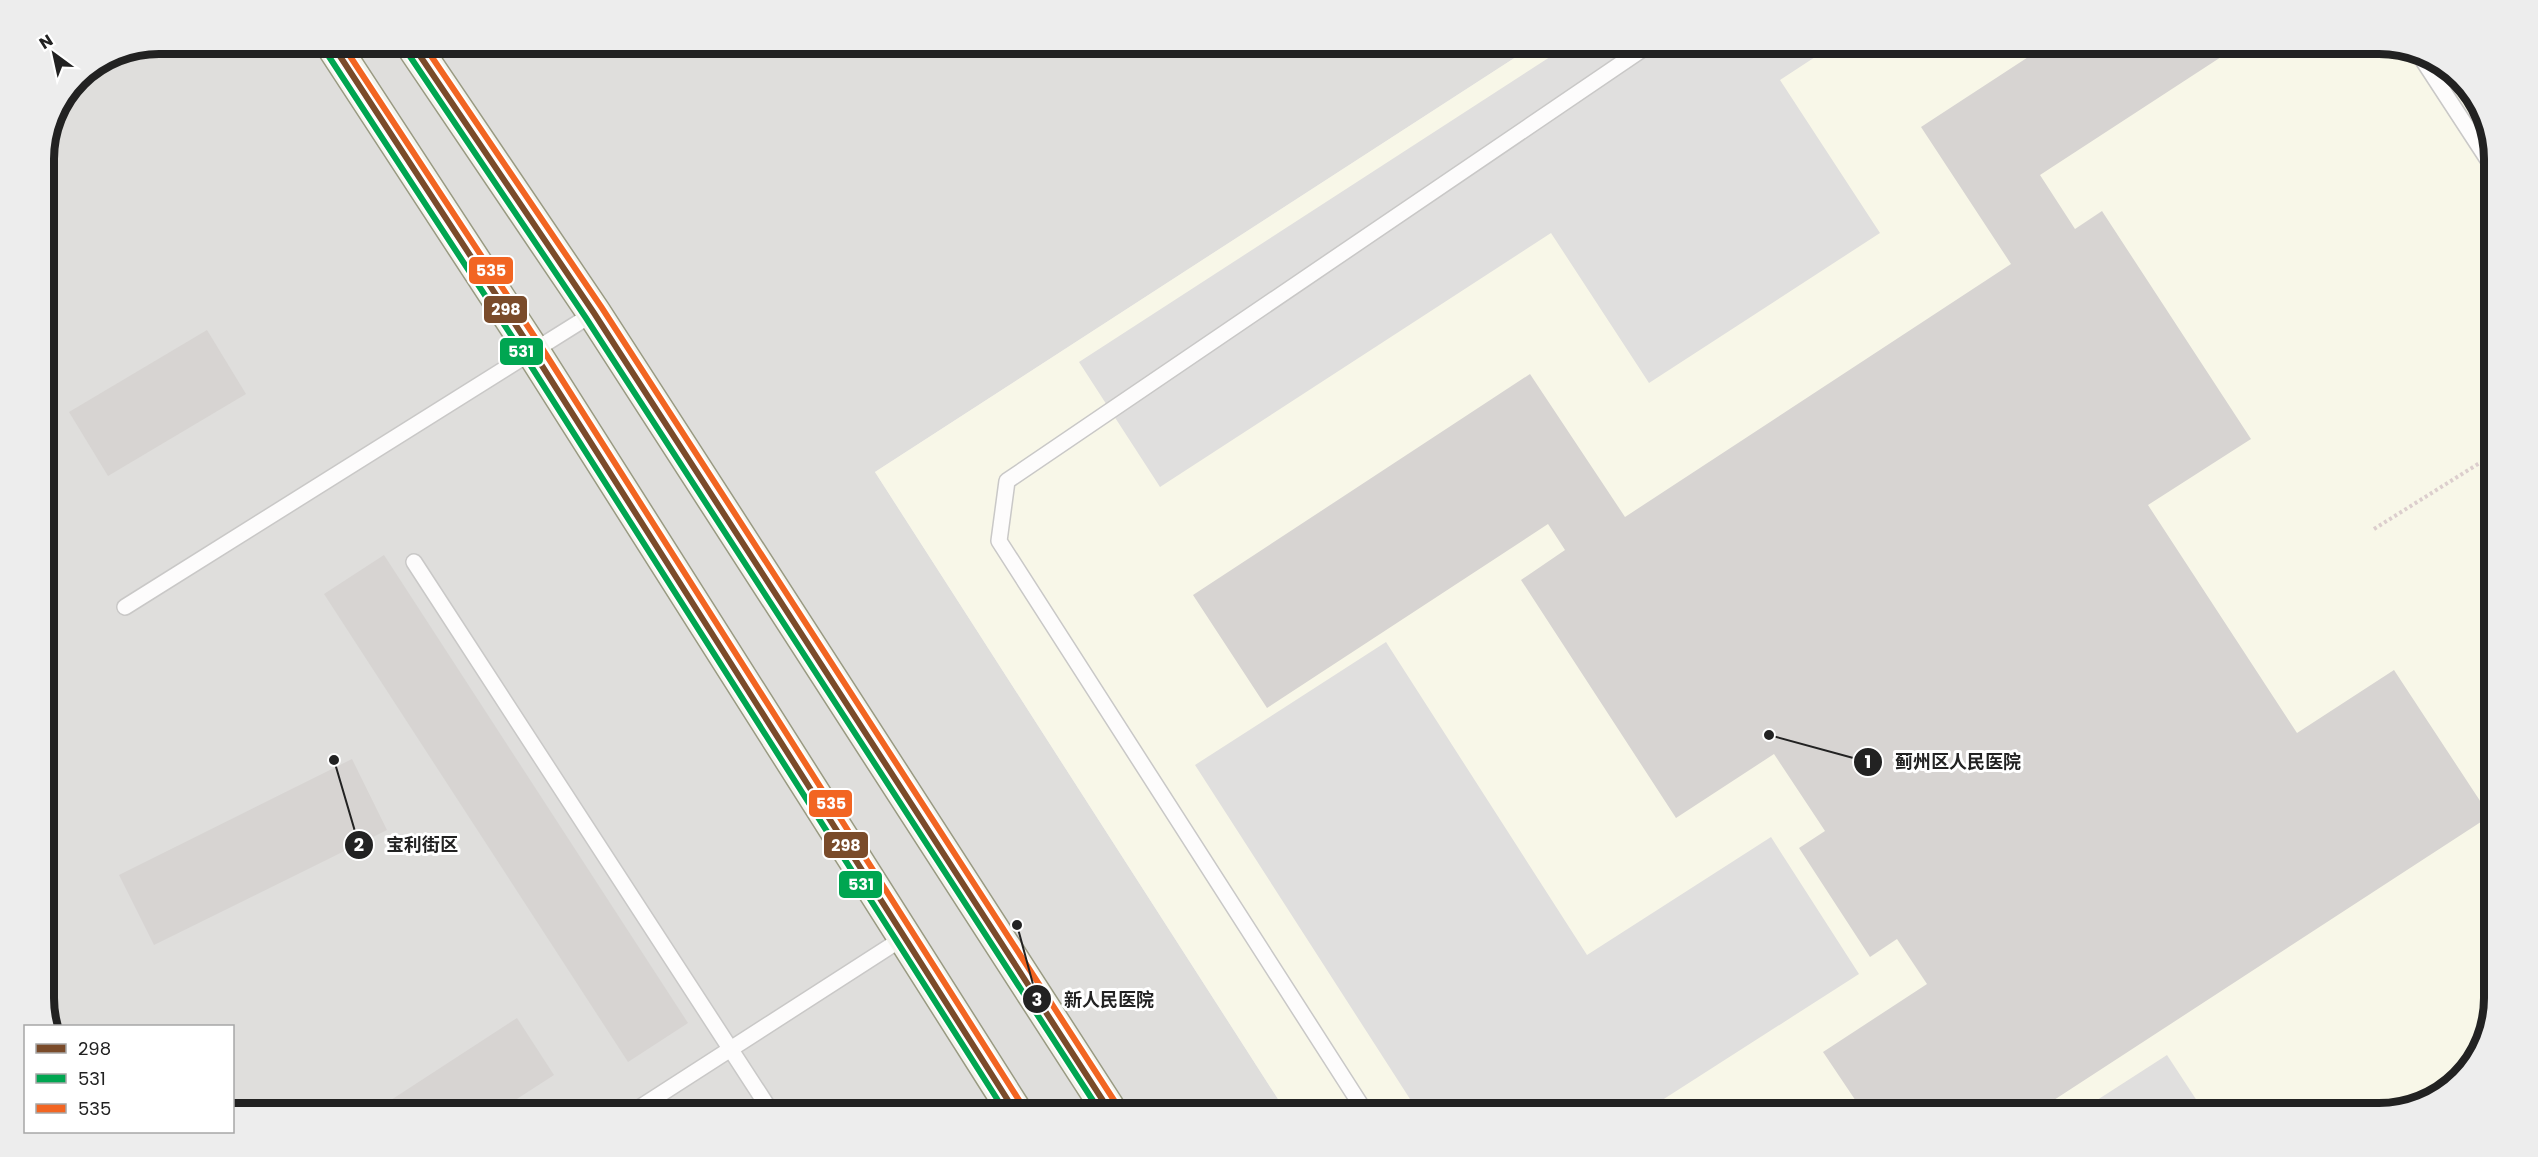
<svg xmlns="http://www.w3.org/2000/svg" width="2538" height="1157" font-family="Poppins,'Noto Sans SC',sans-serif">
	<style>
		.residential { fill: #dfdedc }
		.education { fill: #f8f7e8 }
		.parking { fill: #e0dfde }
		.building { fill: #d7d4d2 }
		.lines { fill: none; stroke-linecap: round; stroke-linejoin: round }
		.lane-casing { stroke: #c9c8c7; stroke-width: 18 }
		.secondary-casing { stroke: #999a82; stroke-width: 36 }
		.path { stroke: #dccecd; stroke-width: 4; stroke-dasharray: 3 3; stroke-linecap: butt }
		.lane { stroke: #fdfcfc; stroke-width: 15 }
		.secondary { stroke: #f4f4ed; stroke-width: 33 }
		.bus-1-casing { stroke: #fff; stroke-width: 10 }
		.bus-2-casing { stroke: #fff; stroke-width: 10 }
		.bus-3-casing { stroke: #fff; stroke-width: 10 }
		.bus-1 { stroke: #7a4b2a; stroke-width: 6 }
		.bus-2 { stroke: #00a651; stroke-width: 6 }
		.bus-3 { stroke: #f26522; stroke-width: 6 }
		.rim { fill: none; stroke: #222; stroke-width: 8 }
		.leader { fill: none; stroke: #222; stroke-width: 2 }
		.callout-dot { fill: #222; stroke: #fff; stroke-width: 2 }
		.mark-label { font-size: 18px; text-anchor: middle; font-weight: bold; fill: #fff }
		.callout-label { font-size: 18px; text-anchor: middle; font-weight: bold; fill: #222; stroke: #fff; stroke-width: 6; stroke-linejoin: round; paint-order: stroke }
		.line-badge { stroke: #fff; stroke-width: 2 }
		.badge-label { font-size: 16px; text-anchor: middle; font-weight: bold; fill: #fff }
	</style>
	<rect width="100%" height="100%" fill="#f0eeeb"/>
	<path class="residential" d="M159,44H1536L875,472L1287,1113H233L232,1026H51L44,1006V152L78,77L115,52Z"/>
	<path class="education" d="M1536,44H2379L2424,52L2475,95L2494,152V998L2486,1043L2443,1094L2379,1113H1287L875,472Z"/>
	<g class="parking">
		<path d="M1570,44H1835L1780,80L1880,233L1649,383L1551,233L1160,487L1079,362Z"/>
		<path d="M1386,642L1587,955L1771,837L1859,974L1642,1113H1419L1195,765Z"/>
		<path d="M2167,1055L2205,1113H2077Z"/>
	</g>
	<g class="building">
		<path d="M2048,44H2241L2040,175L2075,229L2102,211L2251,439L2148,505L2297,733L2394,670L2490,816L2034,1113H1864L1823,1052L1927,984L1897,939L1870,957L1799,848L1825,831L1774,754L1676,818L1521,580L1565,550L1548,524L1267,708L1193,595L1530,374L1625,517L2011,264L1921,127Z"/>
		<path d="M207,330L246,394L108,476L69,412Z"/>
		<path d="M384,555L688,1023L628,1062L324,594Z"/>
		<path d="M352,759L387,830L154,945L119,875Z"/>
		<path d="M517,1018L554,1075L495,1113H371Z"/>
		<path d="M737,1106L742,1113H725Z"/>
	</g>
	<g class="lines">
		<defs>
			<g id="lane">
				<path d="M2417,51L2494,169"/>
				<path d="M414,562L772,1113"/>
				<path d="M125,607L594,313"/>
				<path d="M639,1108L903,938"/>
				<path d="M1366,1113L999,541L1007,481L1650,44"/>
			</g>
			<g id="secondary">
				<path d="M332,44L532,350L1016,1113"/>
				<path d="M412,44L594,313L1111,1113"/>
			</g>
		</defs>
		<use href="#lane" class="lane-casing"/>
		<use href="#secondary" class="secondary-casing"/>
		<path class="path" d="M2374,529L2494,454"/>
		<use href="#lane" class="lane"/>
		<use href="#secondary" class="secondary"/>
		<defs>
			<g id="bus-1">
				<path d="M332,44L532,350L1016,1113"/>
				<path d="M412,44L594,313L1111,1113"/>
			</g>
			<g id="bus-2">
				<path d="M324,49L524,355L1006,1113"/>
				<path d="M405,49L586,318L1101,1113"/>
			</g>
			<g id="bus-3">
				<path d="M342,44L540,345L1024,1108"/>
				<path d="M423,44L602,308L1119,1108"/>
			</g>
		</defs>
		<use href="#bus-1" class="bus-1-casing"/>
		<use href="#bus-2" class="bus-2-casing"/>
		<use href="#bus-3" class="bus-3-casing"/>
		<use href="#bus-1" class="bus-1"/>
		<use href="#bus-2" class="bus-2"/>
		<use href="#bus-3" class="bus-3"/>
	</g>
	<path d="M0 0H2538V1157H0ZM159 54H2379A105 105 0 0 1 2484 159V998A105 105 0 0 1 2379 1103H159A105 105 0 0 1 54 998V159A105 105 0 0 1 159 54Z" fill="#ededed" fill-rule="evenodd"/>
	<path class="rim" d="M159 54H2379A105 105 0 0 1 2484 159V998A105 105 0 0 1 2379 1103H159A105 105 0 0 1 54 998V159A105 105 0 0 1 159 54Z"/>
	<path class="leader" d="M1769 735L1868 762M334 760L359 845M1017 925L1037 999"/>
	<g class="callout-dot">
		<circle cx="1769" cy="735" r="6"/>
		<circle cx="334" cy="760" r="6"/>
		<circle cx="1017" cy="925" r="6"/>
		<circle cx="1868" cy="762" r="15"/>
		<circle cx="359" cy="845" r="15"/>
		<circle cx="1037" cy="999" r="15"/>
	</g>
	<g class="mark-label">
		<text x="1868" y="768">1</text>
		<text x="359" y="851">2</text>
		<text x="1037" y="1006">3</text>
	</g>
	<g class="callout-label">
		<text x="1958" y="768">蓟州区人民医院</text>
		<text x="422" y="851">宝利街区</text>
		<text x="1109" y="1006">新人民医院</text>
	</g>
	<g class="line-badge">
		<rect x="468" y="256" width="46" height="29" rx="6" fill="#f26522"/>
		<rect x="483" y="295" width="45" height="29" rx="6" fill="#7a4b2a"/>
		<rect x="499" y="337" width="45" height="29" rx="6" fill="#00a651"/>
		<rect x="808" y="789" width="45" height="29" rx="6" fill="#f26522"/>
		<rect x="823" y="831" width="46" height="28" rx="6" fill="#7a4b2a"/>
		<rect x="838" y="870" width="45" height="29" rx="6" fill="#00a651"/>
	</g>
	<g class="badge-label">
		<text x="491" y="276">535</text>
		<text x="506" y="315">298</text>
		<text x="521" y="357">531</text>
		<text x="831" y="809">535</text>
		<text x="846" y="851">298</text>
		<text x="861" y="890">531</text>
	</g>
	<rect x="24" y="1025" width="210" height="108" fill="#ffffff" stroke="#a7a7a7" stroke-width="1.5"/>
	<rect x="36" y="1044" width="30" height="9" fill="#7a4b2a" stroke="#a7a7a7" stroke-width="1.5"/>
	<text x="78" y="1055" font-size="18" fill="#222222">298</text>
	<rect x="36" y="1074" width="30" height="9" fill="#00a651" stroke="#a7a7a7" stroke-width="1.5"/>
	<text x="78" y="1085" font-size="18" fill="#222222">531</text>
	<rect x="36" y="1104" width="30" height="9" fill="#f26522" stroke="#a7a7a7" stroke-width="1.5"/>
	<text x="78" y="1115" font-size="18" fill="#222222">535</text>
	<g transform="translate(54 54) rotate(327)" stroke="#ffffff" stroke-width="4.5" paint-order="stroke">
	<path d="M0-4.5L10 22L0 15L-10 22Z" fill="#222222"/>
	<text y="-9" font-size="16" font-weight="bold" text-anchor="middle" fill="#222222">N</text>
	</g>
</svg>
